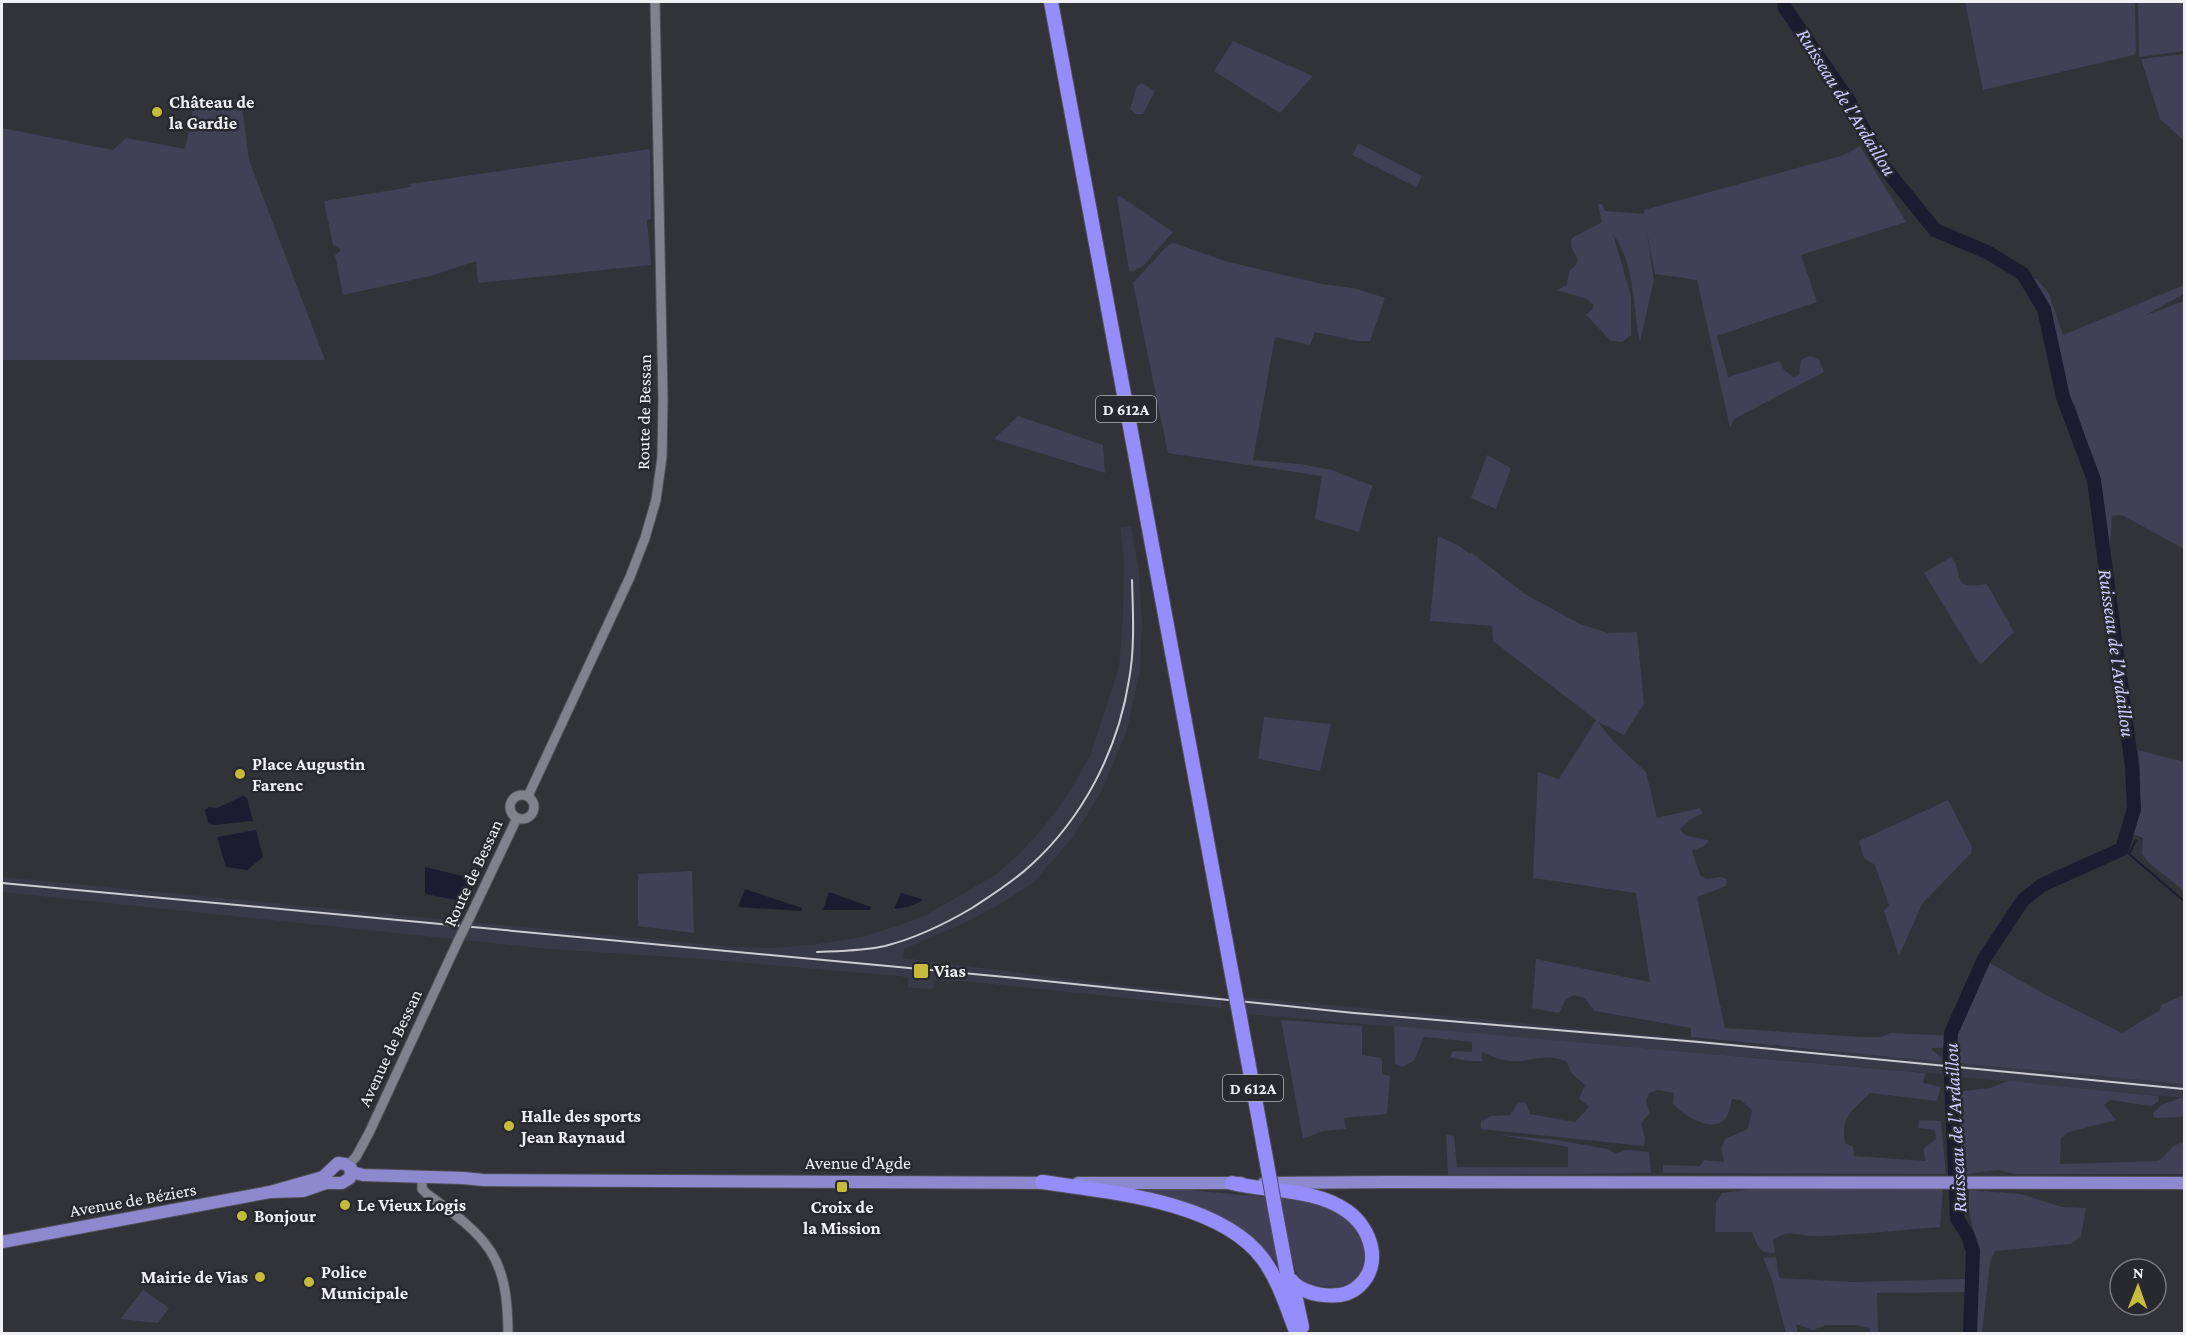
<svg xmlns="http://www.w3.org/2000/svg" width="2186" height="1335" font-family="'Crimson Pro',serif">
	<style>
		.built { fill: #393a47 }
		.green { fill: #404057 }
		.water { fill: #1c1c31 }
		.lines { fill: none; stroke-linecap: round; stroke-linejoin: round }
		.stream { stroke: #1c1c31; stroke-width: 2 }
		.river { stroke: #1c1c31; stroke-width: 14 }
		.minor-casing { stroke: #515158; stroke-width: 11 }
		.major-casing { stroke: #515158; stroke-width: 14 }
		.highway-casing { stroke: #515158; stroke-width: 16 }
		.minor { stroke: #81828b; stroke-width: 9 }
		.major { stroke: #8c89ce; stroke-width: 12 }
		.highway { stroke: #948dfb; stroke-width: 14 }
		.rail { stroke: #ccccd2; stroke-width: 2 }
		.minor-bridge-casing { stroke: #515158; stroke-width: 11; stroke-linecap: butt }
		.highway-bridge-casing { stroke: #515158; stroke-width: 16; stroke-linecap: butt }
		.minor-bridge { stroke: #81828b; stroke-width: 9 }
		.highway-bridge { stroke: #948dfb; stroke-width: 14 }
		.poi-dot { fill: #c7bb3c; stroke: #28282f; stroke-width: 2 }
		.labels { text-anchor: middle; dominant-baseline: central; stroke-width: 5; stroke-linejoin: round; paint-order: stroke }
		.shield { fill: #28282f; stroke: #b3b3b9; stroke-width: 1.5 }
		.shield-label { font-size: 16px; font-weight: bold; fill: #efeff4 }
		.poi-label { font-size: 18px; font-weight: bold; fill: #efeff4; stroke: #28282f; text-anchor: start }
		.street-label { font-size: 18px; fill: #efeff4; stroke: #28282f }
		.water-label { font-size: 20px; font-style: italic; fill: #cbccff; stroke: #28282f }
	</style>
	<rect width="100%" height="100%" fill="#323239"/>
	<g class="built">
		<path d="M1131,526L1139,573L1142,623L1140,670L1127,730L1101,792L1073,837L1033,883L1002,903L964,923L904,949L903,958L1092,982L1220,995L1222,1008L973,982L934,980L933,989L913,988L908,987V977L702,959L549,949L2,892V877L733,947L776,948L818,944L862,937L897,926L928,914L995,875L1017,856L1044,827L1070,791L1090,756L1119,668L1123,615L1124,562L1120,527Z"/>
		<path d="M1243,997L1942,1062V1074L1246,1014Z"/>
		<path d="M1959,1063L2184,1084V1098L1958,1077Z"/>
	</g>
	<g class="green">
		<path d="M1965,2H2135L2136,51L2134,55L1983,90Z"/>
		<path d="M2138,2H2184V51L2139,57Z"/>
		<path d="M1233,41L1313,76L1280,113L1214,71Z"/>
		<path d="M2184,54V141L2160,119L2141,59Z"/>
		<path d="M1142,83L1155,91L1143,114H1136L1130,109L1137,86Z"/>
		<path d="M241,98L249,160L325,360H2V128L113,150L126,138L185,149L194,105Z"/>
		<path d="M1358,144H1360L1422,176L1416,187L1352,155Z"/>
		<path d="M1860,146L1906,222L1801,255L1817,302L1717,336L1728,377L1780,361L1784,370L1794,377L1799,375L1801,360L1810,356L1819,359L1824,372L1734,419L1730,428L1697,280L1655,274L1647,232L1654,280L1640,342C1632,306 1636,266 1613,234L1631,296V335L1622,342L1611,341L1586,315L1592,310L1594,305L1587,299L1557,290L1567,285L1569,271L1576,265L1578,259C1574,252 1568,246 1572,238L1602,222L1598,204H1602L1605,211L1644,214V210L1841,156L1852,151Z"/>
		<path d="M650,149L651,219L647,220L651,265L478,283L476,261L430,276L343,295L335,255L340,251L339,247L333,245L324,201L411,187L410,184Z"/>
		<path d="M1120,196L1173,232L1143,266L1132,272L1129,270L1117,197Z"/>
		<path d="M1174,243L1225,261L1322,284L1353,288L1385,298L1370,341H1358L1315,332L1310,345L1275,337L1253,460L1301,464L1332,470L1373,486L1370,492L1359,532L1315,519L1322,476L1168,453L1133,283L1167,246Z"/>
		<path d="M2033,279H2037L2049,294L2063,335L2184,285V294L2144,316L2184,301V549L2122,515L2112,516L2109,566L2102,492L2075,405L2070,400L2046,301Z"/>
		<path d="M1018,416L1103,445L1105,473L994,439Z"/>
		<path d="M1487,455L1511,468L1496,509L1471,498Z"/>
		<path d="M1438,536L1459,546L1470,554L1472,553L1525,594L1580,624L1608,633L1637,632L1644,704L1624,735L1598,722L1613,741L1646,772L1657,818L1700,808L1703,813L1689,820L1680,829C1686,840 1699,836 1709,841L1704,846L1692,851L1700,875L1706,879L1721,877L1727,879L1726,886L1697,897L1725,1028L1862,1037H1881L1891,1033L1957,1036L1988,962L2044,994L2122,1033L2160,1010L2161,1005L2184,995V1084L1959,1063L1960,1049C1950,1050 1941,1046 1931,1049L1941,1057L1942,1062L1691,1037V1028L1595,1011L1584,998L1574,995L1566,999L1559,1013L1532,1008L1536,959L1650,982L1636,893L1533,878L1538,772L1559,779L1596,720L1493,641L1492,626L1430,621Z"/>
		<path d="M1951,557C1966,574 1948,591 1987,584L2014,632L1980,665L1924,573Z"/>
		<path d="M1264,717L1331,724L1320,771L1258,759Z"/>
		<path d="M2138,750L2184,762V891L2148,862L2142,854L2143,838L2132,834C2141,800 2142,784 2138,750Z"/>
		<path d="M1948,800L1972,847L1971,853L1922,904L1899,956L1884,911L1889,905L1875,865L1864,858L1859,841Z"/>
		<path d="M692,871L694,933L638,926V874Z"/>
		<path d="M1281,1020L1362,1026V1055L1382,1058V1074L1390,1076L1387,1114L1344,1118L1346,1129L1323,1131L1303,1139Z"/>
		<path d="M1394,1026L1925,1073L1923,1083L1941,1087L1937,1101L1870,1093C1853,1110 1840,1117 1845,1143L1853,1147L1854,1156L1926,1161L1924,1155V1148L1936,1139L1935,1130L1918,1128L1919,1120L1941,1121L1946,1174L1663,1173V1165L1700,1166L1704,1160L1724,1162L1721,1148L1725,1139L1748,1129L1752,1110L1741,1100L1732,1099C1730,1106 1729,1116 1723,1121C1709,1132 1681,1114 1673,1103L1674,1093L1658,1090L1649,1093L1646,1101L1650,1113L1641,1123L1645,1138L1644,1146L1481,1129V1121L1491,1116L1510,1115L1518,1102L1526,1103L1530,1114L1575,1122L1589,1107L1579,1098L1585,1085L1571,1073L1567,1062C1551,1054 1537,1059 1520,1061C1506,1062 1494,1058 1482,1052V1061H1467L1450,1057L1453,1051L1472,1052V1042L1424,1037L1414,1061L1402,1067L1395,1064Z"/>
		<path d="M2008,1081L2158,1096L2159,1101L2151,1106L2110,1100L2104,1105L2116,1120L2069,1132L2061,1138L2060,1164L2158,1161C2169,1155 2170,1143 2184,1143V1174H2014L1998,1170L1960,1175L1955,1092L1990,1088Z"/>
		<path d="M2180,1098H2184V1117L2154,1118L2153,1113L2162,1105Z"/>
		<path d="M1446,1135L1454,1136L1457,1167H1568V1147L1501,1135L1556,1140L1608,1149L1616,1154L1626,1150L1649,1152L1651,1173L1448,1175Z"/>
		<path d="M1943,1188L1940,1227C1899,1230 1859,1235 1818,1236C1801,1237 1787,1227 1773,1241L1775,1253C1758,1253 1758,1247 1752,1232H1715L1716,1202L1722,1193L1754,1189Z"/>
		<path d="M1141,1189H1179L1265,1197L1279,1265L1248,1233L1213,1212Z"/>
		<path d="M1969,1190L2021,1194L2062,1207L2086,1208L2081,1236L2071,1244L1995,1251L1990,1262L1982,1333H1975L1979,1253L1969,1212Z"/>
		<path d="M1279,1198C1296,1200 1314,1200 1330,1207C1353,1217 1380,1257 1356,1279C1342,1292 1318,1286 1302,1281L1295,1270Z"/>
		<path d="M1776,1257L1779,1278L1853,1282L1965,1279V1292L1877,1293L1878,1333H1871L1869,1328L1855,1325H1826L1813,1330L1796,1324L1798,1333H1786L1772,1280L1763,1258Z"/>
		<path d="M143,1290L169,1308L158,1323L120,1319Z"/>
	</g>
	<g class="water">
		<path d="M243,796L247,798L253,821L213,825L208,823L205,810L209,807L217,808Z"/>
		<path d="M256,830L263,857L247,870L226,867L217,837Z"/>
		<path d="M425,867L476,879L467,902L425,894Z"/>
		<path d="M745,889L802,908V911L738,907Z"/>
		<path d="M829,892L871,907L870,910H823Z"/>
		<path d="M901,893L922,899V901L908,907L894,909Z"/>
	</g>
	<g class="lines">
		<path class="stream" d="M2136,840L2129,854L2184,901"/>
		<path class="river" d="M1784,2L1785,8L1849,101L1880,162L1935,230L1989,253L2023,274L2044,309L2063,397L2094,480L2132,767L2134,809L2122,849L2042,885L2023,900L1984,959L1951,1033L1950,1054L1957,1218L1968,1236L1973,1251L1970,1334"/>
		<defs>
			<g id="minor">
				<circle cx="522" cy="807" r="12"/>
				<path d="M528,796L630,577L645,538L656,500L662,457L663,399L655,2"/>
				<path d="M470,917L517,818"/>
				<path d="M348,1165L356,1157L369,1133L458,941"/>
				<path d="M422,1184V1189L427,1194C488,1238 508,1255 508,1334"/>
			</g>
			<g id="major">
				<path d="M352,1172L363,1175L463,1178L483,1180L1052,1183"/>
				<path d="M1078,1183H1241"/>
				<path d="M1264,1183L1387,1182L2184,1183"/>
				<path d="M2,1242L270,1192L323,1177L338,1163L345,1164L351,1168L350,1178L342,1183H326L303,1191L270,1192"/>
			</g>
			<g id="highway">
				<path d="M1051,2L1235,991"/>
				<path d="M1239,1012L1267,1164"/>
				<path d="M1042,1182C1109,1192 1220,1201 1263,1259C1279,1281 1287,1308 1297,1334"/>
				<path d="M1232,1183C1268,1192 1315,1188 1347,1211C1371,1228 1383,1264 1359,1286C1342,1302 1306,1296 1291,1281"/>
				<path d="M1275,1209L1290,1289"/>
				<path d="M1292,1281L1302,1327"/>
			</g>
		</defs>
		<use href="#minor" class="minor-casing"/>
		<use href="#major" class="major-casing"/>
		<use href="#highway" class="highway-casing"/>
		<use href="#minor" class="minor"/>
		<use href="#major" class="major"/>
		<use href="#highway" class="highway"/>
		<g class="rail">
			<path d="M2,883L1016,978L1354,1013L1699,1042L2184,1089"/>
			<path d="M817,952C840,951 862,951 885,946C916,938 945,924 972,908C992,895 1013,882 1031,865C1083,818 1118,750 1129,680C1135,647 1133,614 1132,580"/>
		</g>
		<defs>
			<path id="minor-bridge" d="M458,941L470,917"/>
			<g id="highway-bridge">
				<path d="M1235,991L1239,1012"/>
				<path d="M1267,1164L1275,1209"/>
			</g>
		</defs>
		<use href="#minor-bridge" class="minor-bridge-casing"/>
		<use href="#highway-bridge" class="highway-bridge-casing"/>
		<use href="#minor-bridge" class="minor-bridge"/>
		<use href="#highway-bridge" class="highway-bridge"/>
	</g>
	<g class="poi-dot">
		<circle cx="157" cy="112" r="6"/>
		<circle cx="240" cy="774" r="6"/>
		<rect x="913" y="963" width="16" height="16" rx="3"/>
		<circle cx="509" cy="1126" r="6"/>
		<rect x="836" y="1181" width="12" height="12" rx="3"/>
		<circle cx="345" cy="1205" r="6"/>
		<circle cx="242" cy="1216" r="6"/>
		<circle cx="260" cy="1277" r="6"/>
		<circle cx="309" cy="1282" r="6"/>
	</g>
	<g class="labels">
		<g class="shield">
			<rect x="1096" y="396" width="60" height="26" rx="4.5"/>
			<rect x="1223" y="1075" width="60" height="26" rx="4.5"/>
		</g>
		<g class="shield-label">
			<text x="1126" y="409">D 612A</text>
			<text x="1253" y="1088">D 612A</text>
		</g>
		<g class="poi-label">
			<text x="169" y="102">Château de<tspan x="169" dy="21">la Gardie</tspan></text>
			<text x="252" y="764">Place Augustin<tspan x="252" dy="21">Farenc</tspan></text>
			<text x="934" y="971">Vias</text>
			<text x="521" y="1116">Halle des sports<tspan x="521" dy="21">Jean Raynaud</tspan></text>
			<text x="357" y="1205">Le Vieux Logis</text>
			<text x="842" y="1207" text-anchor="middle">Croix de<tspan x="842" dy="21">la Mission</tspan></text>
			<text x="254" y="1216">Bonjour</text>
			<text x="321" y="1272">Police<tspan x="321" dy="21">Municipale</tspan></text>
			<text x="248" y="1277" text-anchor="end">Mairie de Vias</text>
		</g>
		<g class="street-label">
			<text transform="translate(644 412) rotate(-89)">Route de Bessan</text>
			<text transform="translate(473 873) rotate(-65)">Route de Bessan</text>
			<text transform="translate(390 1048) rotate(-65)">Avenue de Bessan</text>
			<text x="858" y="1163">Avenue d'Agde</text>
			<text transform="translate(133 1200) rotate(-10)">Avenue de Béziers</text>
		</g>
		<g class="water-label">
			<text transform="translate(1847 102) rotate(58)">Ruisseau de l'Ardaillou</text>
			<text transform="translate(2117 653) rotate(82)">Ruisseau de l'Ardaillou</text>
			<text transform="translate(1955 1128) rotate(-93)">Ruisseau de l'Ardaillou</text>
		</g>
	</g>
	<rect width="2186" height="1335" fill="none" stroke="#efeff4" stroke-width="6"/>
	<g transform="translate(2138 1287) rotate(1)"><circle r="28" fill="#28282f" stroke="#78787e" stroke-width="1.5"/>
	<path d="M0-4.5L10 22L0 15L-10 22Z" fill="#c7bb3c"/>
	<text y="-9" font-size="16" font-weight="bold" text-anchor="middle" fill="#efeff4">N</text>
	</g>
</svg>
